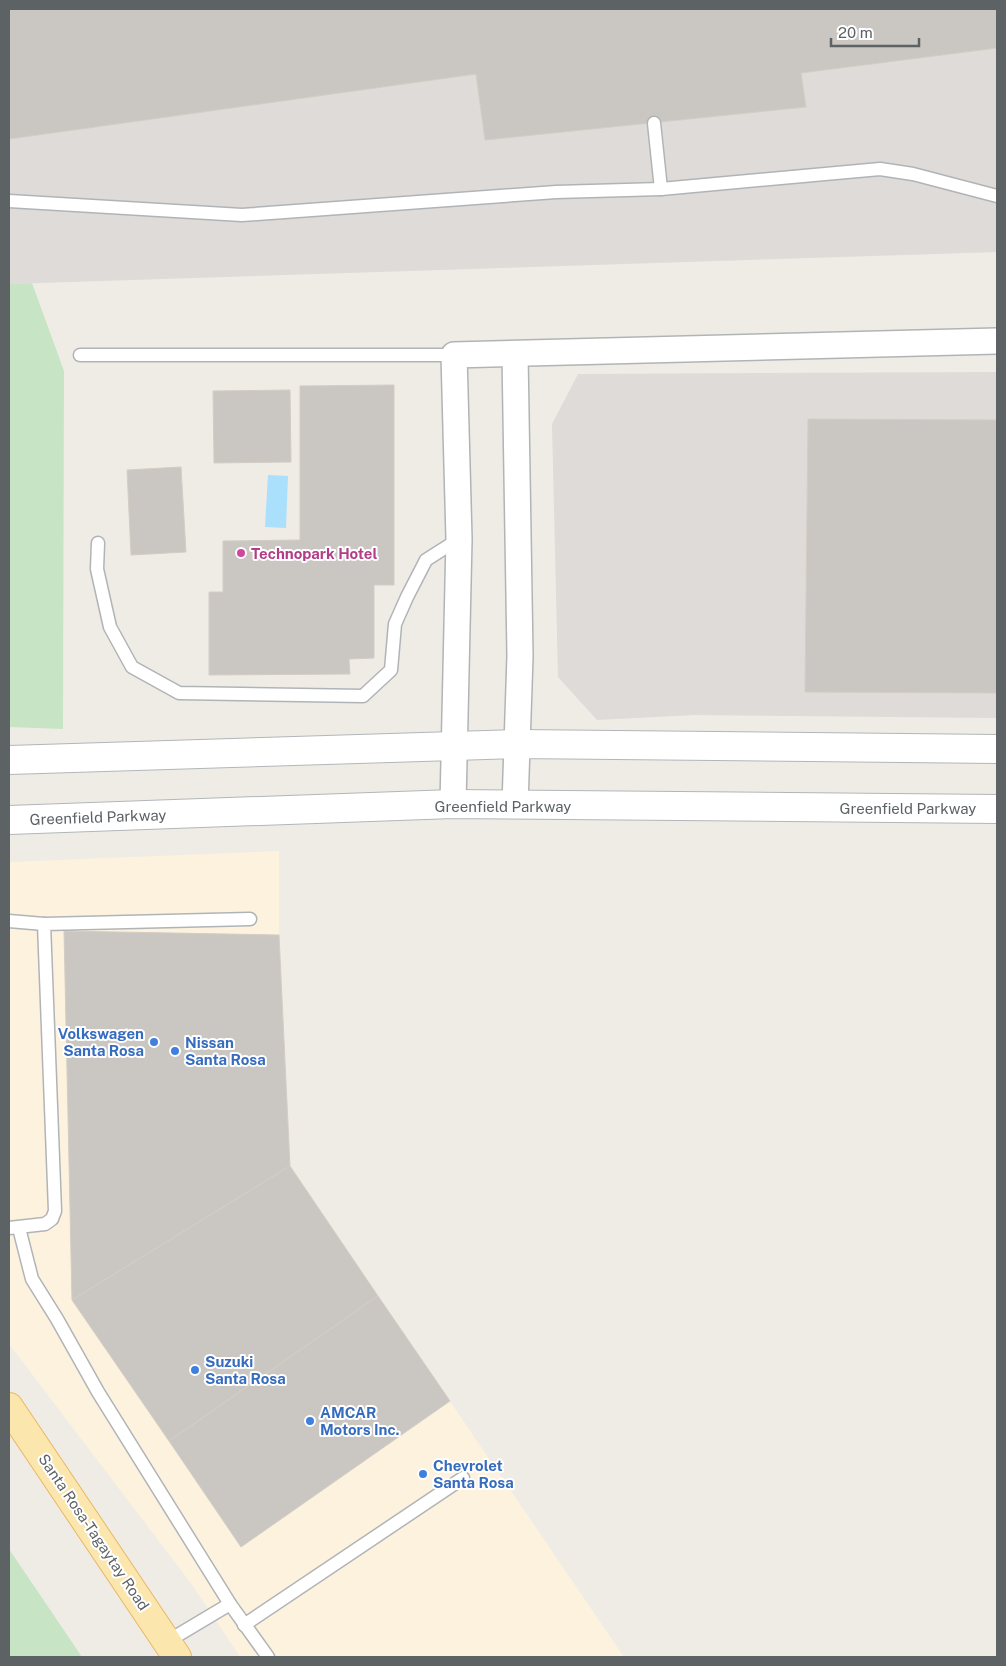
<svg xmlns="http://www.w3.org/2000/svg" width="1006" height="1666" font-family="'Public Sans',sans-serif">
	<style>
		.commercial { fill: #fcf2dd }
		.industrial { fill: #dedbd8 }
		.green { fill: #c7e5c4 }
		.water { fill: #aae0fb }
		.building { fill: #cac7c2; stroke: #d3cdc4 }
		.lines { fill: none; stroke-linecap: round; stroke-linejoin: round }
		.lane-casing { stroke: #b1b4b7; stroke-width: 15 }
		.street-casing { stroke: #b1b4b7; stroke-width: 28 }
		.secondary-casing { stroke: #b2b6ba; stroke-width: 30 }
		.primary-casing { stroke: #ebb663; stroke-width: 30 }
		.lane { stroke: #fff; stroke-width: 12 }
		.street { stroke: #fff; stroke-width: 25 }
		.secondary { stroke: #fff; stroke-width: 28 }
		.primary { stroke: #fbe7ae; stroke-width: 28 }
		.hotel-dot { fill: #d1479c; stroke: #fff; stroke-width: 2 }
		.shop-dot { fill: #3f7fe0; stroke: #fff; stroke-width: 2 }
		.labels { text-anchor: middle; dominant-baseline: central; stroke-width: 4; stroke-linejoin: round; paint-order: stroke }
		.hotel-label { font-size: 15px; font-weight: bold; fill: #b23c85; stroke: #fff; text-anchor: start }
		.street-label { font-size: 15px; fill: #5d6265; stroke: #fff }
		.shop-label { font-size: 15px; font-weight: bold; fill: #366cbe; stroke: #fff; text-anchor: start }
	</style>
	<rect width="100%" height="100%" fill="#efece6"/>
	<path class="commercial" d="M279,851V935L290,1166L624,1657H240L190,1582L9,1344V862Z"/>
	<g class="industrial">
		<path d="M9,9H997V252L9,284Z"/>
		<path d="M997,372V718L694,715L597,720L558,677L552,424L578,374Z"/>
	</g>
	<g class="green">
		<path d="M32,283L64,371L63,729L9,727V284Z"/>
		<path d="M9,1549L82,1657H9Z"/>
	</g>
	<path class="water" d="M268,475L288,476L286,528L265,527Z"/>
	<g class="building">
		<path d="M9,9H997V48L801,73L806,107L485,140L476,74L9,139Z"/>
		<path d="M394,385V585H374V658L349,659L350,674L209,675V592H223V541L300,540V386Z"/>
		<path d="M290,390L291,462L214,463L213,391Z"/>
		<path d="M808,419L997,420V693L805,692Z"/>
		<path d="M181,467L186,552L131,555L127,470Z"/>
		<path d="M64,931L279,935L290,1166L72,1300Z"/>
		<path d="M290,1166L378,1296L169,1441L72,1300Z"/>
		<path d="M378,1296L450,1401L241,1547L169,1441Z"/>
	</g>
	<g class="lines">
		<defs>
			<g id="lane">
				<path d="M654,123L661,189"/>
				<path d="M9,201L242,215L556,192L661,189L880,169L913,174L997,196"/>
				<path d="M80,355H454"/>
				<path d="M98,543L97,569L110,627L132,667L179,693L363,696L391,670L395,624L407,597L426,560L459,539"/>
				<path d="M9,921L44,924"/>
				<path d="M9,1228L45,1224L52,1219L55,1211L44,924L250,919"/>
				<path d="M19,1228L32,1279L57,1319L98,1392L230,1604L268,1657"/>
				<path d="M244,1625L463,1478"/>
				<path d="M168,1641L230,1604"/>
			</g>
			<g id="street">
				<path d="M515,354L520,656L515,805"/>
				<path d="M453,804L459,539L454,355L997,341"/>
			</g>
			<g id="secondary">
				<path d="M9,760L517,744L997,749"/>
				<path d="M9,820L453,804L997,809"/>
			</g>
			<path id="primary" d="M9,1407L177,1657"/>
		</defs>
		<use href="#lane" class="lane-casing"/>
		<use href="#street" class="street-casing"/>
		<use href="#secondary" class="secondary-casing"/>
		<use href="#primary" class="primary-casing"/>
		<use href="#lane" class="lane"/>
		<use href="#street" class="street"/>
		<use href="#secondary" class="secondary"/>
		<use href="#primary" class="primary"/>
	</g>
	<circle class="hotel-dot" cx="241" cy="553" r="5"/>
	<g class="shop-dot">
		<circle cx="154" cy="1042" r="5"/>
		<circle cx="175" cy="1051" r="5"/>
		<circle cx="195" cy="1370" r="5"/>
		<circle cx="310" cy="1421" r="5"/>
		<circle cx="423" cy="1474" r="5"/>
	</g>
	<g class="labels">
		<g class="hotel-label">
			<text x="251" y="553">Technopark Hotel</text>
		</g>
		<g class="street-label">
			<text x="503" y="806">Greenfield Parkway</text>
			<text x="908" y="808">Greenfield Parkway</text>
			<text transform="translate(98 817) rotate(-2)">Greenfield Parkway</text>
			<text transform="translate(94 1532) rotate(56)">Santa Rosa-Tagaytay Road</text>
		</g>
		<g class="shop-label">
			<text x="144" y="1033" text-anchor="end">Volkswagen<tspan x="144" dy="17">Santa Rosa</tspan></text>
			<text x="185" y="1042">Nissan<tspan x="185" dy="17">Santa Rosa</tspan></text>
			<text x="205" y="1361">Suzuki<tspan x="205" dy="17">Santa Rosa</tspan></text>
			<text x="320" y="1412">AMCAR<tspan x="320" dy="17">Motors Inc.</tspan></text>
			<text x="433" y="1465">Chevrolet<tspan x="433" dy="17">Santa Rosa</tspan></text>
		</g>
	</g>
	<rect width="1006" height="1666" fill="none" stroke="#5d6265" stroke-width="20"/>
	<path d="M831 38v8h88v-8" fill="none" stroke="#5d6265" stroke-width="2.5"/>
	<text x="838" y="38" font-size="15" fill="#5d6265" stroke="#ffffff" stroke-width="4" paint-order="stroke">20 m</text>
</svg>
